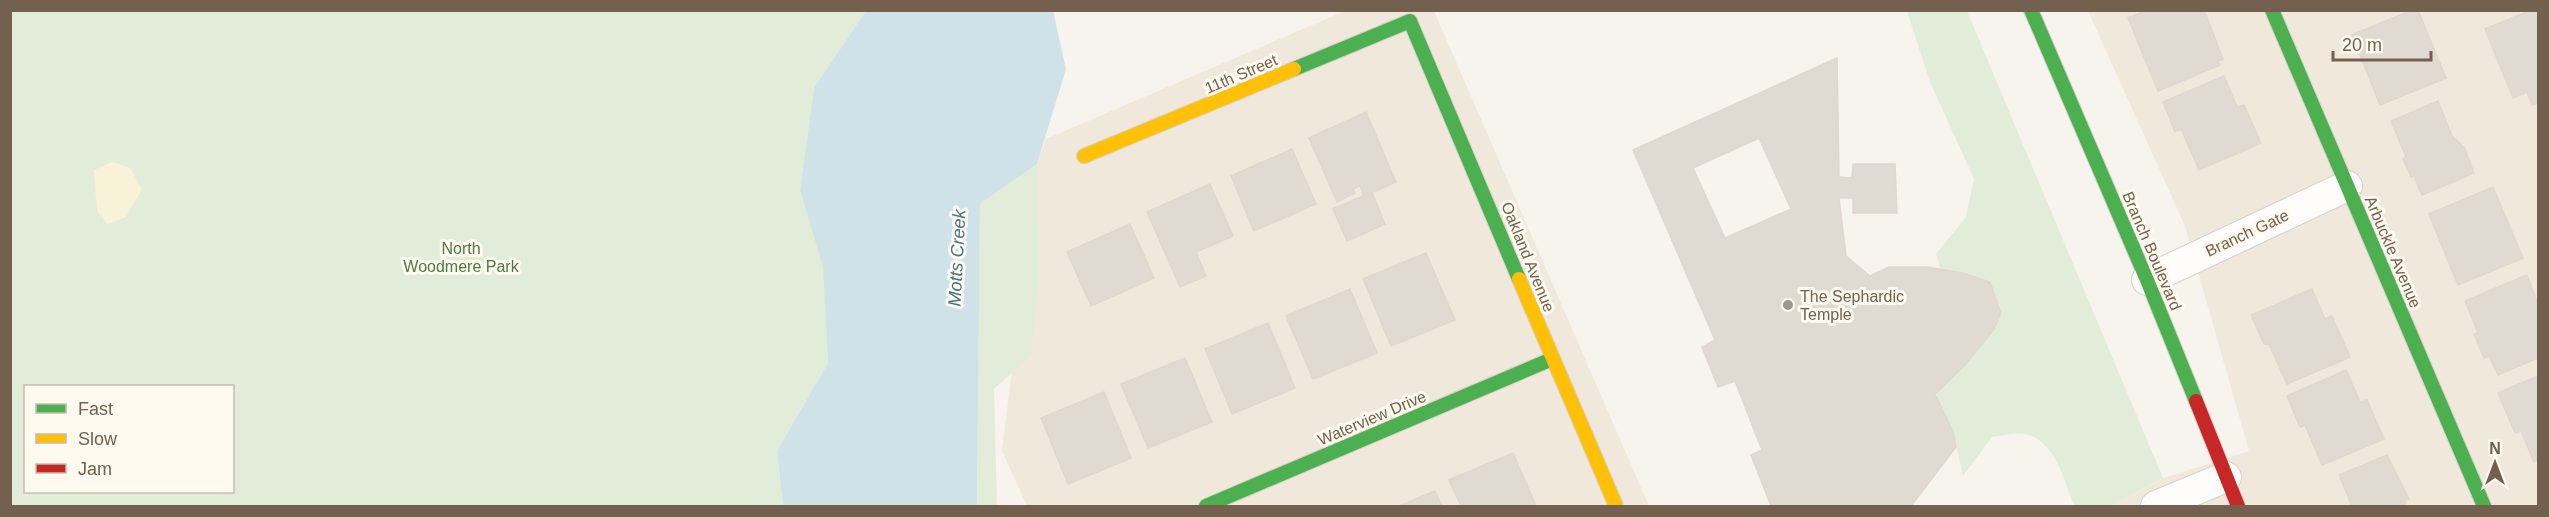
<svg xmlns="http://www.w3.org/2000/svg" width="2549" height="517" font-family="Arial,sans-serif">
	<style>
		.residential { fill: #f0e8db }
		.green { fill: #e2edd9; fill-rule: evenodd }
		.sand { fill: #f8f3d8 }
		.water { fill: #cfe2e7 }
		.building { fill: #e1dad2; stroke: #e0d8cf; stroke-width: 1.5; fill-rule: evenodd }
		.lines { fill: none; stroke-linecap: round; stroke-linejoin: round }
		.street-casing { stroke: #d6d1cb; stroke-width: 32 }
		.fast-casing { stroke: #d5d0c8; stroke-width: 16 }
		.slow-casing { stroke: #d5d0c8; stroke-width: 16 }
		.jam-casing { stroke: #d5d0c8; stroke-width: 16 }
		.street { stroke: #fefdfc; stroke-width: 30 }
		.fast { stroke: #4caf50; stroke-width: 14 }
		.slow { stroke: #ffc107; stroke-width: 14 }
		.jam { stroke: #c62828; stroke-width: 14 }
		.poi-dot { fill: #a29486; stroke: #fefaef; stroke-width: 2 }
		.labels { text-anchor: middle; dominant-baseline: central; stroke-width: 6; stroke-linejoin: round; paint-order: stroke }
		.street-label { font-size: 16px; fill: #74604e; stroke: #fefaef }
		.park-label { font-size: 16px; fill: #4f7946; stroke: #fefaef }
		.poi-label { font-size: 16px; fill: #74604e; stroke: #fefaef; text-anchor: start }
		.water-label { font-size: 18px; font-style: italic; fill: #487486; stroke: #fefaef }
	</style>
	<rect width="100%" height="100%" fill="#f7f4ed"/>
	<g class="residential">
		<path d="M1345,11H1434L1649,506H1027L1002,451L1037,164L1046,139Z"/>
		<path d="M2088,11H2538V506H2111L2164,478L2249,451L2185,226Z"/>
	</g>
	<g class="green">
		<path d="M10,11H866L814,89L800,190L824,267L828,363L777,451L783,506H11ZM26,386H232V492H26Z"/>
		<path d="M1907,11H1967L2163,478L2111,506H2074C2066,484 2057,449 2034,437C2022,430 2004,435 1992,437L1963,476L1953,431L1935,394L1965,364L2001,312L1990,282L1940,268L1936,254L1966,217L1974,179L1930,82Z"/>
		<path d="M1037,164L1038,283L1031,356L994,389L997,506H977L980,204Z"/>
	</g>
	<path class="sand" d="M112,162L130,168L142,189L126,217L107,224L97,211L94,170Z"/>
	<path class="water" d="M866,11H1053L1066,69L1037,164L980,204L977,506H783L777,451L828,363L823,267L800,190L814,88Z"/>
	<g class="building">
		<path d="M2147,10H2204L2223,59L2218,61L2220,65L2158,91L2128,18Z"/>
		<path d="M2412,10H2418L2446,78L2380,105L2352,35Z"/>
		<path d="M2531,10H2538V103L2532,105L2527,92L2513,98L2485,29Z"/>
		<path d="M1837,58L1839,177L1852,178L1853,164H1895L1897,213H1853V198H1839L1846,256L1870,276L1889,267H1927L1963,273L1990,282L2001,313L1994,329L1965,365L1935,394L1953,431L1956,447L1911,506H1771L1751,455L1762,450L1735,381L1718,387L1702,347L1715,340L1633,150ZM1759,138L1791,209L1725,238L1693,168Z"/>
		<path d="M2224,76L2237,107L2244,105L2261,143L2199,170L2181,129L2175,132L2163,102Z"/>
		<path d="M2438,101L2452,136L2464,147L2474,173L2422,195L2414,176L2411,177L2403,159L2406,157L2391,121Z"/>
		<path d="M1366,112L1396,182L1364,196L1360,186L1353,189L1355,193L1337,202L1309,138Z"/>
		<path d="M1292,149L1316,204L1254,231L1231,176Z"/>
		<path d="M1210,184L1233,236L1196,252L1206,276L1180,287L1147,212Z"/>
		<path d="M2493,187L2523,258L2458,285L2429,214Z"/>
		<path d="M1372,192L1385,224L1347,241L1333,209Z"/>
		<path d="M1130,224L1154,278L1091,306L1067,252Z"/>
		<path d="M1426,253L1455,320L1391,346L1363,279Z"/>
		<path d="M2527,275L2538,304V358L2498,375L2489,356L2484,358L2474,334L2478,333L2465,301Z"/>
		<path d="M1350,289L1377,353L1313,379L1286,316Z"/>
		<path d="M2312,289L2325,319L2332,316L2350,357L2287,384L2269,344H2264L2251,315Z"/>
		<path d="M1268,323L1295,388L1232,414L1205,349Z"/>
		<path d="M1185,358L1212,422L1148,448L1121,384Z"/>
		<path d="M2346,370L2360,402L2367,400L2384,439L2322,465L2305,425L2300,427L2287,396Z"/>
		<path d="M2538,376V460L2534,462L2521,431L2515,433L2498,393Z"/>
		<path d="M1104,392L1131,458L1068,484L1041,418Z"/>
		<path d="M1513,453L1536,506H1461L1449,480Z"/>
		<path d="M2387,455L2409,499L2404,500L2406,506H2352L2339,475Z"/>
		<path d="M1435,491L1442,506H1399Z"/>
	</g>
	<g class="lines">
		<defs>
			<g id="street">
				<path d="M2147,280L2347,186"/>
				<path d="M2156,506L2226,477"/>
			</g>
			<g id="fast">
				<path d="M2031,10L2147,280L2196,401"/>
				<path d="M2272,10L2484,506"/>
				<path d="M1294,69L1410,21L1519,279"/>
				<path d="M1206,506L1552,359"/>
			</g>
			<g id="slow">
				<path d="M1084,156L1294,69"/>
				<path d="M1519,279L1616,506"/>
			</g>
			<path id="jam" d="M2196,401L2238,506"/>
		</defs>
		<use href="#street" class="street-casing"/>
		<use href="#fast" class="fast-casing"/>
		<use href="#slow" class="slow-casing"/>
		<use href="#jam" class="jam-casing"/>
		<use href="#street" class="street"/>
		<use href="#fast" class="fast"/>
		<use href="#slow" class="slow"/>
		<use href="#jam" class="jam"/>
	</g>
	<circle class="poi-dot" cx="1788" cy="305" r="6"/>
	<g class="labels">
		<g class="street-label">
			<text transform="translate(1241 74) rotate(-23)">11th Street</text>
			<text transform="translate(2247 233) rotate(-25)">Branch Gate</text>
			<text transform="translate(2152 251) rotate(67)">Branch Boulevard</text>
			<text transform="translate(2393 252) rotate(67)">Arbuckle Avenue</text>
			<text transform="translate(1528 257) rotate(68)">Oakland Avenue</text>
			<text transform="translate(1372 418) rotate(-23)">Waterview Drive</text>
		</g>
		<g class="park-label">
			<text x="461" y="248">North<tspan x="461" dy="18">Woodmere Park</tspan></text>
		</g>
		<g class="poi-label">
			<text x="1800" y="296">The Sephardic<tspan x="1800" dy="18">Temple</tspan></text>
		</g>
		<g class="water-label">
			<text transform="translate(957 258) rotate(-87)">Motts Creek</text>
		</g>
	</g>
	<rect width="2549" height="517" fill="none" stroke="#74604e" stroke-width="24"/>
	<rect x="24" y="385" width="210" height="108" fill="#fefaef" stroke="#c7bcaf" stroke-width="1.5"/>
	<rect x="36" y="404" width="30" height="9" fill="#4caf50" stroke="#c7bcaf" stroke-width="1.5"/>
	<text x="78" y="415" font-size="18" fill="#74604e">Fast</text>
	<rect x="36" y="434" width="30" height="9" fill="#ffc107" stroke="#c7bcaf" stroke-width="1.5"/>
	<text x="78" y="445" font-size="18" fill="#74604e">Slow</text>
	<rect x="36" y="464" width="30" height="9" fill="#c62828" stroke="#c7bcaf" stroke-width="1.5"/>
	<text x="78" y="475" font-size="18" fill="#74604e">Jam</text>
	<g transform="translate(2495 463)" stroke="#fefaef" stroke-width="4.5" paint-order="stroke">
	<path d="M0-4.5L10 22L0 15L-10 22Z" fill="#74604e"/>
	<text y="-9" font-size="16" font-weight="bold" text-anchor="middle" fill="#74604e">N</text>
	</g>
	<path d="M2333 51v9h98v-9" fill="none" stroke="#74604e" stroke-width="3"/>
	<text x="2342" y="51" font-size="18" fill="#74604e" stroke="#fefaef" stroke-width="4.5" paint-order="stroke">20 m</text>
</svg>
